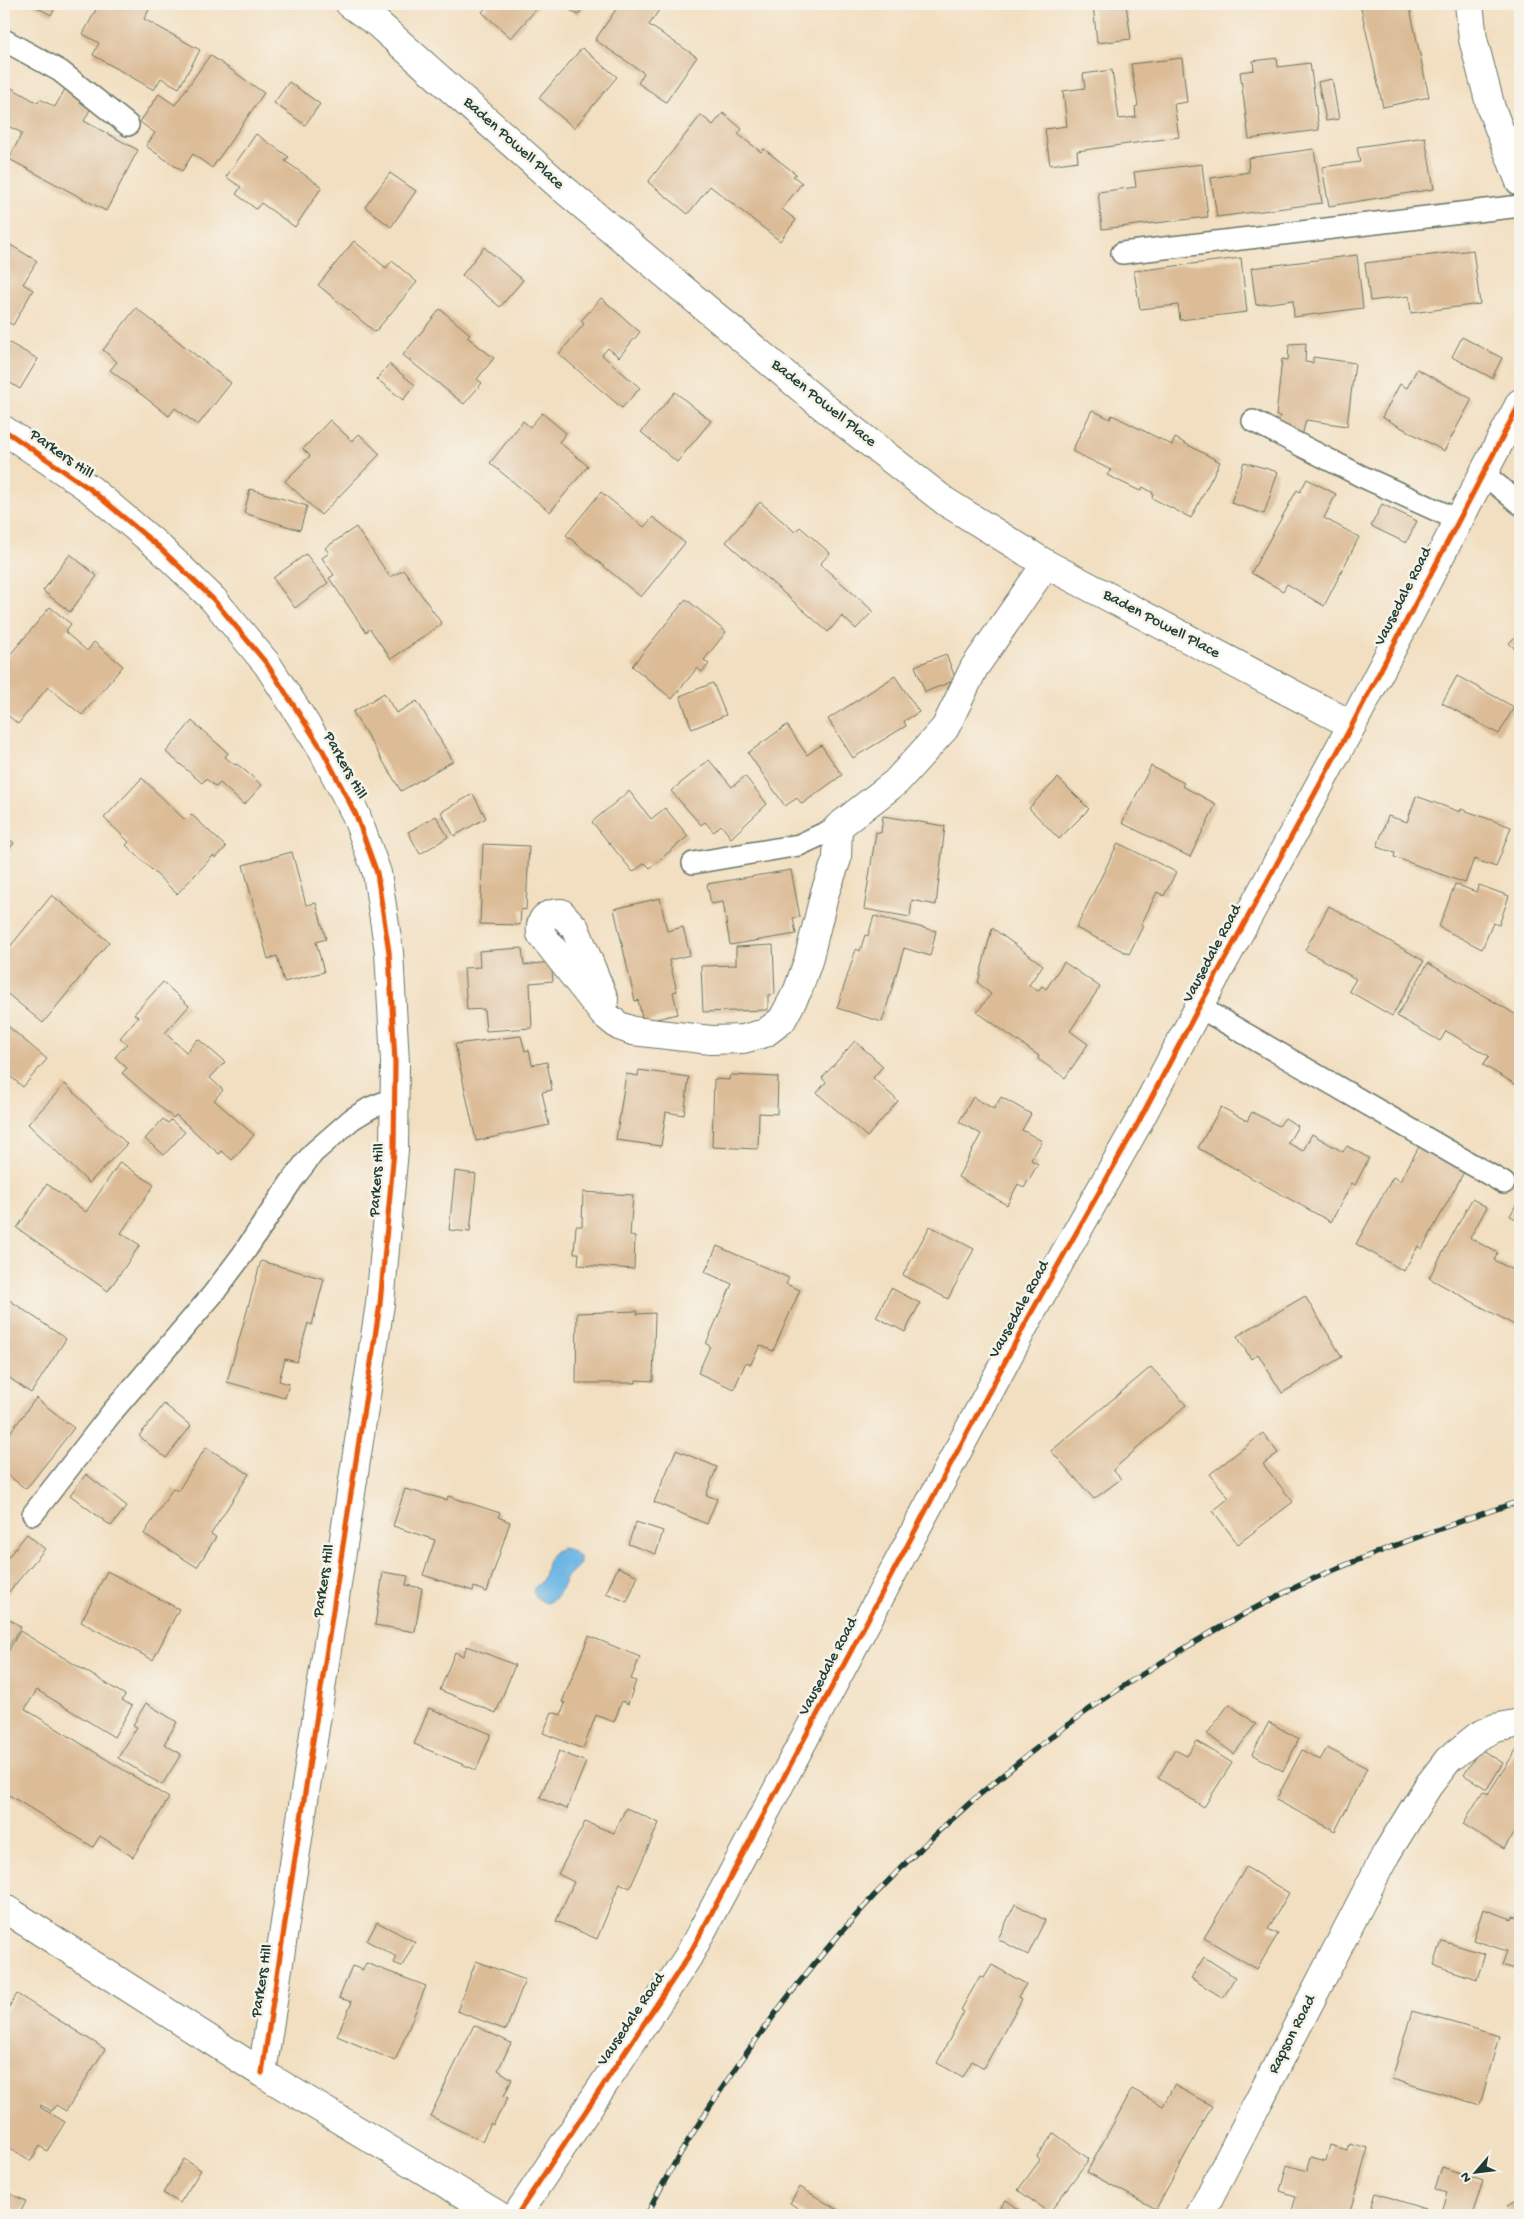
<svg xmlns="http://www.w3.org/2000/svg" width="1524" height="2219" font-family="'Gochi Hand',sans-serif">
	<style>
		.water { fill: #6cb6e5; stroke: #467a8c }
		.building { fill: #dcbc97 }
		.lines { fill: none; stroke-linecap: round; stroke-linejoin: round }
		.service-casing { stroke: #697665; stroke-width: 24 }
		.minor-casing { stroke: #697665; stroke-width: 30 }
		.service { stroke: #fff; stroke-width: 21 }
		.minor { stroke: #fff; stroke-width: 28 }
		.rail-casing { stroke: #1f3d34; stroke-width: 5.5 }
		.rail { stroke: #f7f3e8; stroke-width: 4; stroke-dasharray: 11; stroke-linecap: butt }
		.cycleway-casing { stroke: #f7f3e8; stroke-width: 8 }
		.cycleway { stroke: #e8590c; stroke-width: 5 }
		.labels { text-anchor: middle; dominant-baseline: central; stroke-width: 5; stroke-linejoin: round; paint-order: stroke }
		.street-label { font-size: 16px; fill: #1f3d34; stroke: #f7f3e8 }
	</style>
	<rect width="100%" height="100%" fill="#f7f3e8"/>
	<filter id="ink" filterUnits="userSpaceOnUse"><feTurbulence type="fractalNoise" baseFrequency=".02" numOctaves="2"/><feDisplacementMap in="SourceGraphic" scale="10" xChannelSelector="R" yChannelSelector="G"/><feConvolveMatrix kernelMatrix="1 2 1 2 8 2 1 2 1" color-interpolation-filters="sRGB"/></filter>
	<filter id="wash" filterUnits="userSpaceOnUse"><feTurbulence type="fractalNoise" baseFrequency=".0096" numOctaves="4" result="noise"/><feDisplacementMap in="SourceGraphic" scale="20" xChannelSelector="R" yChannelSelector="G"/><feGaussianBlur stdDeviation="1.12" result="paint"/><feColorMatrix in="noise" values="0 0 0 0 0 0 0 0 0 0 0 0 0 0 0 0 0 1.4 0 .05"/><feComposite in="paint" operator="in"/></filter>
	<g filter="url(#wash)">
		<rect width="100%" height="100%" fill="#f2dfc1"/>
		<path class="water" d="M561,1548C571,1549 580,1553 580,1564L567,1577L557,1597L548,1603C541,1602 534,1597 533,1590C535,1586 539,1585 541,1582C549,1572 542,1556 561,1548Z"/>
		<g id="blocks">
			<g class="building">
				<path d="M31,4H58L51,15Z"/>
				<path d="M99,4H152L144,19L200,50L179,88L161,78L154,90L93,55L99,43L83,34Z"/>
				<path d="M489,4H537L539,6L511,38L482,12Z"/>
				<path d="M555,4H586L578,15L564,6L562,9Z"/>
				<path d="M613,4H656L661,7L649,25L697,57L666,102L638,83L644,73L595,40L617,8L612,5Z"/>
				<path d="M1093,4H1126L1131,39L1097,43Z"/>
				<path d="M1360,4H1409L1429,97L1383,107Z"/>
				<path d="M582,48L617,77L574,128L539,98Z"/>
				<path d="M210,55L264,93L212,168L193,154L182,171L146,146L155,133L140,122L159,94L175,105Z"/>
				<path d="M1182,58L1187,102L1174,104L1179,137L1077,151L1078,161L1050,165L1045,129L1067,126L1063,91L1085,88L1083,74L1112,70L1119,119L1136,117L1135,107L1138,106L1131,64Z"/>
				<path d="M1277,58L1278,67L1310,63L1319,130L1249,139L1240,72L1254,70L1253,61Z"/>
				<path d="M4,79L10,82L8,86L38,103L40,99L55,107L65,89L93,104L84,121L138,150L106,211L9,159L22,133L4,124Z"/>
				<path d="M1332,79L1339,119L1326,121L1318,82Z"/>
				<path d="M289,82L320,104L305,125L274,103Z"/>
				<path d="M723,113L742,129L738,134L761,152L764,149L796,174L793,176L802,183L782,209L796,220L780,241L710,186L688,214L648,182L701,115L713,125Z"/>
				<path d="M256,134L289,157L285,161L322,187L295,227L261,203L256,209L236,194L241,187L226,177Z"/>
				<path d="M1425,137L1434,189L1329,206L1322,167L1360,162L1357,147Z"/>
				<path d="M1314,149L1322,203L1217,217L1211,178L1249,172L1248,158Z"/>
				<path d="M1202,164L1208,217L1102,229L1098,192L1136,187L1134,172Z"/>
				<path d="M390,173L416,191L391,227L365,207Z"/>
				<path d="M4,241L37,261L23,284L33,290L13,325L4,320Z"/>
				<path d="M354,241L386,268L392,261L417,282L375,332L318,285Z"/>
				<path d="M484,247L523,280L500,307L462,275Z"/>
				<path d="M1473,250L1480,304L1411,313L1409,296L1370,301L1365,263Z"/>
				<path d="M1357,255L1363,308L1294,317L1293,300L1256,305L1251,268Z"/>
				<path d="M1241,258L1247,312L1180,320L1178,305L1140,309L1134,271Z"/>
				<path d="M601,298L640,332L619,357L608,348L602,355L640,388L622,408L559,354L584,324L581,321Z"/>
				<path d="M136,308L231,383L198,425L175,408L169,416L110,370L117,362L103,350Z"/>
				<path d="M440,309L470,334L467,337L494,358L477,379L482,383L464,404L403,355Z"/>
				<path d="M1462,337L1502,358L1492,378L1452,357Z"/>
				<path d="M6,341L38,359L20,389L4,379V345Z"/>
				<path d="M1306,343L1305,362L1313,363V357L1355,363L1347,426L1306,420L1302,436L1277,429L1280,416H1276L1282,359L1288,360L1289,344Z"/>
				<path d="M389,364L415,385L403,400L377,379Z"/>
				<path d="M1417,369L1472,399L1444,451L1382,417L1400,384L1407,388Z"/>
				<path d="M675,392L711,421L677,462L641,432Z"/>
				<path d="M1092,410L1110,419L1112,415L1172,445L1175,438L1220,462L1191,518L1152,498L1153,493L1143,487L1140,491L1107,475L1111,470L1072,451Z"/>
				<path d="M542,413L566,433L559,442L588,466L550,512L490,463L523,421L530,427Z"/>
				<path d="M330,420L352,441L359,434L380,454L321,515L285,481L310,456L303,449Z"/>
				<path d="M1244,462L1278,472L1264,514L1231,503Z"/>
				<path d="M1307,479L1336,494L1324,518L1359,537L1324,606L1287,584L1283,591L1251,573L1297,490L1300,492Z"/>
				<path d="M250,489L307,506L300,530L244,513Z"/>
				<path d="M601,492L644,527L653,517L685,543L641,597L566,535Z"/>
				<path d="M760,502L795,532L800,527L830,553L820,564L873,611L856,629L842,616L828,632L726,542Z"/>
				<path d="M1382,504L1417,521L1406,543L1371,526Z"/>
				<path d="M356,527L390,577L404,570L442,624L391,659L370,629L366,632L329,578L334,575L322,558L329,553L325,548Z"/>
				<path d="M70,554L97,576L70,612L43,591Z"/>
				<path d="M306,554L328,583L295,608L273,578Z"/>
				<path d="M686,599L726,632L704,660L709,664L702,672L697,668L672,699L632,666Z"/>
				<path d="M50,607L71,624L65,632L87,651L94,642L123,666L82,715L48,687L18,724L4,712V662Z"/>
				<path d="M1520,632V654L1509,643Z"/>
				<path d="M946,654L956,680L925,692L915,666Z"/>
				<path d="M895,676L919,712L904,721L906,726L853,758L828,719Z"/>
				<path d="M1457,676L1514,707L1499,734L1442,703Z"/>
				<path d="M713,683L726,715L692,729L680,696Z"/>
				<path d="M384,693L396,713L417,701L453,761L401,791L353,712Z"/>
				<path d="M192,721L228,753L225,757L235,765L237,764L262,785L244,805L220,783L216,787L206,779L202,783L166,752Z"/>
				<path d="M787,725L807,755L821,745L842,775L802,804L797,798L785,806L748,753Z"/>
				<path d="M709,760L732,787L745,776L767,804L731,838L721,825L714,832L705,822L701,825L671,791Z"/>
				<path d="M1151,766L1184,783L1182,786L1216,804L1190,857L1122,823Z"/>
				<path d="M142,778L185,820L191,814L226,847L216,858L213,856L177,894L126,845L129,842L104,818Z"/>
				<path d="M1058,778L1089,809L1059,839L1029,808Z"/>
				<path d="M629,791L651,819L665,808L688,836L650,868L645,863L633,872L592,822Z"/>
				<path d="M473,794L486,818L454,836L441,812Z"/>
				<path d="M1416,796L1460,812L1461,809L1511,827L1496,867L1474,859L1465,883L1394,857L1395,853L1377,847L1388,816L1407,822Z"/>
				<path d="M436,816L448,837L420,854L408,832Z"/>
				<path d="M883,816L945,826L936,905L912,900L910,917L864,909L876,832L881,833Z"/>
				<path d="M4,835L14,843L4,856Z"/>
				<path d="M1118,843L1176,872L1164,896L1157,892L1141,925L1143,926L1129,954L1076,928Z"/>
				<path d="M483,844L529,846L526,910L521,909L520,925L480,924Z"/>
				<path d="M292,852L306,905L316,903L326,939L316,942L324,972L284,982L277,956L268,959L243,865Z"/>
				<path d="M791,870L800,917L793,918L796,934L730,945L723,902L711,904L707,884Z"/>
				<path d="M1455,884L1476,892L1479,885L1509,896L1499,925L1493,923L1482,949L1439,927Z"/>
				<path d="M52,895L109,942L43,1023L4,991V954Z"/>
				<path d="M660,898L667,931L683,927L690,955L669,960L677,991L673,992L678,1014L643,1022L638,1000L635,1001L614,909Z"/>
				<path d="M1329,906L1424,961L1392,1016L1349,991L1356,979L1305,950Z"/>
				<path d="M874,916L936,931L930,956L904,948L882,1022L837,1008L856,949L860,951L865,935L868,936Z"/>
				<path d="M992,928L1043,965L1029,985L1038,991L1042,986L1046,989L1064,962L1100,987L1070,1031L1088,1044L1065,1078L1038,1059L1039,1056L977,1012L991,994L978,983Z"/>
				<path d="M773,945L775,994L768,995V1010L703,1012L701,966L736,965V947Z"/>
				<path d="M522,948L524,965L551,962L553,981L530,983L532,1028L486,1031L484,1009L467,1010L464,968L480,967L479,951Z"/>
				<path d="M1428,963L1520,1017V1087L1483,1065L1489,1056L1446,1031L1440,1041L1397,1016Z"/>
				<path d="M163,982L189,1006L165,1033L186,1052L198,1039L225,1062L210,1078L223,1090L214,1100L254,1135L232,1160L222,1151L219,1154L176,1115L173,1118L122,1073L127,1068L115,1057L127,1044L120,1038L138,1017L134,1014Z"/>
				<path d="M4,1023L47,1059L23,1087L4,1071Z"/>
				<path d="M521,1036L525,1051L529,1050L532,1065L547,1062L552,1090L542,1092L549,1125L476,1141L455,1044Z"/>
				<path d="M855,1041L883,1066L873,1078L898,1101L867,1137L817,1093L826,1082L822,1078Z"/>
				<path d="M639,1070L689,1077L684,1115L666,1112L661,1146L616,1140L626,1074L638,1076Z"/>
				<path d="M730,1075L778,1077L777,1114L759,1113L758,1149L712,1147L714,1079L729,1080Z"/>
				<path d="M65,1084L127,1144L89,1183L28,1124Z"/>
				<path d="M973,1097L994,1109L1001,1097L1031,1114L1022,1130L1042,1141L1031,1160L1038,1164L1024,1188L1018,1184L1007,1205L958,1177L981,1134L959,1122Z"/>
				<path d="M1221,1107L1247,1121L1252,1112L1279,1126L1285,1118L1298,1126L1288,1143L1303,1151L1312,1134L1343,1152L1347,1146L1369,1158L1355,1185L1352,1183L1331,1222L1198,1148Z"/>
				<path d="M163,1119L168,1123L171,1120L185,1132L164,1155L145,1139Z"/>
				<path d="M1420,1145L1465,1170L1422,1249L1418,1246L1404,1271L1356,1244L1393,1177L1400,1181Z"/>
				<path d="M120,1162L154,1185L121,1233L140,1245L108,1291L17,1228L47,1184L86,1212Z"/>
				<path d="M455,1171L476,1174L470,1232L449,1230Z"/>
				<path d="M583,1192L633,1195L630,1236L635,1237L634,1269L578,1265L579,1253H574L576,1226H582Z"/>
				<path d="M1520,1197V1221L1510,1216Z"/>
				<path d="M1472,1199L1487,1207L1470,1238L1498,1253L1494,1260L1520,1274V1328L1429,1278Z"/>
				<path d="M930,1226L974,1249L948,1299L903,1275Z"/>
				<path d="M717,1246L789,1278L786,1284L800,1290L773,1351L760,1345L751,1364L746,1362L734,1389L698,1373L710,1346L706,1344L732,1284L705,1272Z"/>
				<path d="M261,1261L324,1279L312,1325L308,1323L297,1362L285,1359L279,1381L289,1384L285,1398L227,1382Z"/>
				<path d="M891,1288L920,1303L905,1332L876,1317Z"/>
				<path d="M1305,1296L1342,1357L1282,1393L1258,1354L1251,1359L1237,1336Z"/>
				<path d="M5,1297L66,1339L31,1393L4,1374Z"/>
				<path d="M638,1311L637,1314L655,1313L653,1381L636,1380V1383H576L577,1313Z"/>
				<path d="M1151,1367L1186,1405L1113,1470L1121,1479L1094,1499L1051,1451Z"/>
				<path d="M36,1398L74,1428L26,1489L4,1472V1441Z"/>
				<path d="M164,1404L191,1426L166,1458L139,1436Z"/>
				<path d="M1263,1433L1278,1453L1263,1464L1293,1502L1238,1544L1213,1511L1229,1498L1210,1474Z"/>
				<path d="M206,1447L249,1474L211,1534L216,1537L197,1567L144,1534L173,1488L178,1491Z"/>
				<path d="M676,1450L717,1467L706,1495L717,1499L707,1524L654,1502Z"/>
				<path d="M86,1474L127,1506L111,1526L70,1495Z"/>
				<path d="M405,1489L447,1500L448,1496L500,1513L498,1517L510,1522L487,1592L474,1587L473,1591L423,1575L435,1540L393,1526Z"/>
				<path d="M636,1522L663,1531L656,1554L628,1544Z"/>
				<path d="M27,1534L45,1549L7,1594L4,1591V1562Z"/>
				<path d="M618,1567L638,1576L627,1602L606,1593Z"/>
				<path d="M107,1571L179,1609L153,1660L81,1622Z"/>
				<path d="M383,1572L408,1576L406,1585L422,1588L415,1632L375,1625Z"/>
				<path d="M4,1615L21,1627L8,1647L4,1644Z"/>
				<path d="M20,1631L125,1695L122,1700L132,1706L114,1737L37,1690L25,1709L169,1798L133,1857L100,1836L93,1847L4,1792V1651L7,1653Z"/>
				<path d="M589,1636L640,1657L631,1679L636,1681L628,1704L622,1701L614,1722L596,1715L583,1749L543,1733L552,1712L561,1715L565,1703L562,1702Z"/>
				<path d="M467,1646L515,1665L496,1713L440,1690L455,1652L463,1656Z"/>
				<path d="M146,1703L177,1722L164,1744L181,1754L162,1785L118,1758L137,1727L133,1725Z"/>
				<path d="M1229,1704L1256,1724L1234,1754L1207,1734Z"/>
				<path d="M429,1708L491,1734L476,1770L414,1744Z"/>
				<path d="M1269,1722L1299,1739L1283,1771L1252,1754Z"/>
				<path d="M1197,1741L1232,1763L1204,1807L1158,1778L1175,1750L1187,1756Z"/>
				<path d="M1520,1744V1823L1504,1849L1463,1824L1483,1791L1488,1794Z"/>
				<path d="M1327,1748L1367,1768L1335,1831L1276,1800L1302,1750L1320,1760Z"/>
				<path d="M1480,1749L1503,1763L1487,1789L1464,1775Z"/>
				<path d="M559,1751L586,1762L567,1809L540,1798Z"/>
				<path d="M626,1808L659,1823L630,1888L620,1883L597,1939L556,1921L574,1882L558,1874L585,1822L614,1833Z"/>
				<path d="M1246,1867L1289,1893L1268,1929L1278,1934L1257,1969L1204,1938Z"/>
				<path d="M1015,1904L1045,1920L1028,1955L998,1939Z"/>
				<path d="M1483,1909L1512,1919L1513,1916L1520,1918V1971L1502,1965L1507,1951L1473,1940Z"/>
				<path d="M377,1922L415,1942L402,1966L394,1963L397,1957L367,1941Z"/>
				<path d="M1442,1941L1485,1954L1477,1979L1434,1965Z"/>
				<path d="M1204,1957L1235,1977L1223,1998L1191,1978Z"/>
				<path d="M476,1961L525,1980L506,2030L457,2011Z"/>
				<path d="M366,1963L426,1986L395,2061L337,2036L352,2002L339,1998L352,1966L363,1970Z"/>
				<path d="M992,1965L1026,1984L1018,1997L1022,1999L984,2068L972,2061L963,2077L937,2063L964,2012L961,2010L980,1976L984,1978Z"/>
				<path d="M17,1994L105,2049L66,2111L56,2105L52,2111L41,2105L40,2107L65,2122L47,2151L40,2146L31,2161L4,2144V2015Z"/>
				<path d="M1412,2011L1499,2036L1480,2105L1392,2079Z"/>
				<path d="M474,2025L511,2043L498,2070L512,2079L504,2096L508,2098L493,2125L491,2123L482,2141L430,2116Z"/>
				<path d="M1174,2085L1212,2106L1156,2209L1087,2172L1132,2089L1163,2106Z"/>
				<path d="M1054,2133L1089,2159L1049,2213L1018,2190L1040,2160L1037,2156Z"/>
				<path d="M1349,2143L1368,2148L1349,2215H1291L1296,2196L1280,2191L1287,2165L1307,2171L1311,2157L1326,2161L1330,2145L1347,2150Z"/>
				<path d="M184,2159L201,2170L180,2203L163,2193Z"/>
				<path d="M1442,2167L1483,2181L1472,2215H1369L1376,2193L1440,2214L1447,2193L1435,2190Z"/>
				<path d="M800,2187L846,2215H804L805,2213L790,2203Z"/>
				<path d="M4,2191L26,2201L19,2215H4Z"/>
				<path d="M1520,2199V2215H1513L1507,2205Z"/>
				<path d="M1006,2200L1027,2215H994Z"/>
			</g>
		</g>
	</g>
	<g filter="url(#ink)">
		<use href="#blocks" fill-opacity="0" stroke="#697665" stroke-width="1"/>
		<g class="lines">
			<defs>
				<g id="service">
					<path d="M4,40L60,71L128,125"/>
					<path d="M1122,253L1520,206"/>
					<path d="M1253,421L1361,476L1458,520"/>
					<path d="M1484,474L1520,504"/>
					<path d="M693,863L799,845L838,827"/>
					<path d="M1199,1007L1504,1183"/>
					<path d="M33,1514L113,1411L213,1294L243,1254L293,1179L313,1153L352,1119L370,1108L395,1098"/>
				</g>
				<g id="minor">
					<path d="M350,4L377,23L560,186L825,408L946,502L1046,564L1352,725"/>
					<path d="M1469,4L1473,39L1491,108L1520,182"/>
					<path d="M4,430L90,489L160,548L213,599L267,664L323,751L356,815L377,873L389,952L395,1062L394,1150L380,1304L262,2073"/>
					<path d="M603,1013L604,999L575,928L561,913C546,913 539,919 541,934L603,1013L619,1026L633,1031L711,1040L743,1039L765,1033L782,1020L798,990L808,961L825,892L837,859L838,827L896,782L945,728L974,668L1046,564"/>
					<path d="M4,1908L262,2073L498,2215"/>
					<path d="M517,2215L688,1957L1030,1315L1138,1123L1199,1007L1352,725L1520,403"/>
					<path d="M1200,2215L1386,1854L1428,1786L1448,1760L1478,1736L1495,1728L1520,1723"/>
				</g>
			</defs>
			<use href="#service" class="service-casing"/>
			<use href="#minor" class="minor-casing"/>
			<use href="#service" class="service"/>
			<use href="#minor" class="minor"/>
			<defs>
				<path id="rail" d="M647,2215C677,2153 717,2094 758,2037C871,1880 1009,1753 1175,1654C1223,1625 1272,1597 1324,1574C1388,1547 1454,1523 1520,1501"/>
			</defs>
			<use href="#rail" class="rail-casing"/>
			<use href="#rail" class="rail"/>
			<defs>
				<g id="cycleway">
					<path d="M4,430L90,489L160,548L213,599L267,664L323,751L356,815L377,873L389,952L395,1062L394,1150L380,1304L262,2073"/>
					<path d="M517,2215L688,1957L1030,1315L1138,1123L1199,1007L1352,725L1520,403"/>
				</g>
			</defs>
			<use href="#cycleway" class="cycleway-casing"/>
			<use href="#cycleway" class="cycleway"/>
		</g>
	</g>
	<g class="labels">
		<g class="street-label">
			<text transform="translate(513 144) rotate(42)">Baden Powell Place</text>
			<text transform="translate(823 404) rotate(39)">Baden Powell Place</text>
			<text transform="translate(61 455) rotate(35)">Parkers Hill</text>
			<text transform="translate(1404 597) rotate(-63)">Vausedale Road</text>
			<text transform="translate(1161 625) rotate(28)">Baden Powell Place</text>
			<text transform="translate(344 766) rotate(61)">Parkers Hill</text>
			<text transform="translate(1213 954) rotate(-62)">Vausedale Road</text>
			<text transform="translate(378 1180) rotate(-86)">Parkers Hill</text>
			<text transform="translate(1020 1310) rotate(-61)">Vausedale Road</text>
			<text transform="translate(325 1581) rotate(-81)">Parkers Hill</text>
			<text transform="translate(829 1667) rotate(-62)">Vausedale Road</text>
			<text transform="translate(263 1981) rotate(-81)">Parkers Hill</text>
			<text transform="translate(632 2020) rotate(-56)">Vausedale Road</text>
			<text transform="translate(1293 2035) rotate(-63)">Rapson Road</text>
		</g>
	</g>
	<rect width="1524" height="2219" fill="none" stroke="#f7f3e8" stroke-width="20"/>
	<g transform="translate(1476 2172) rotate(242)" stroke="#f7f3e8" stroke-width="4" paint-order="stroke">
	<path d="M0-4L9 19L0 12L-9 19Z" fill="#1f3d34"/>
	<text y="-8" font-size="14" font-weight="bold" text-anchor="middle" fill="#1f3d34">N</text>
	</g>
</svg>
